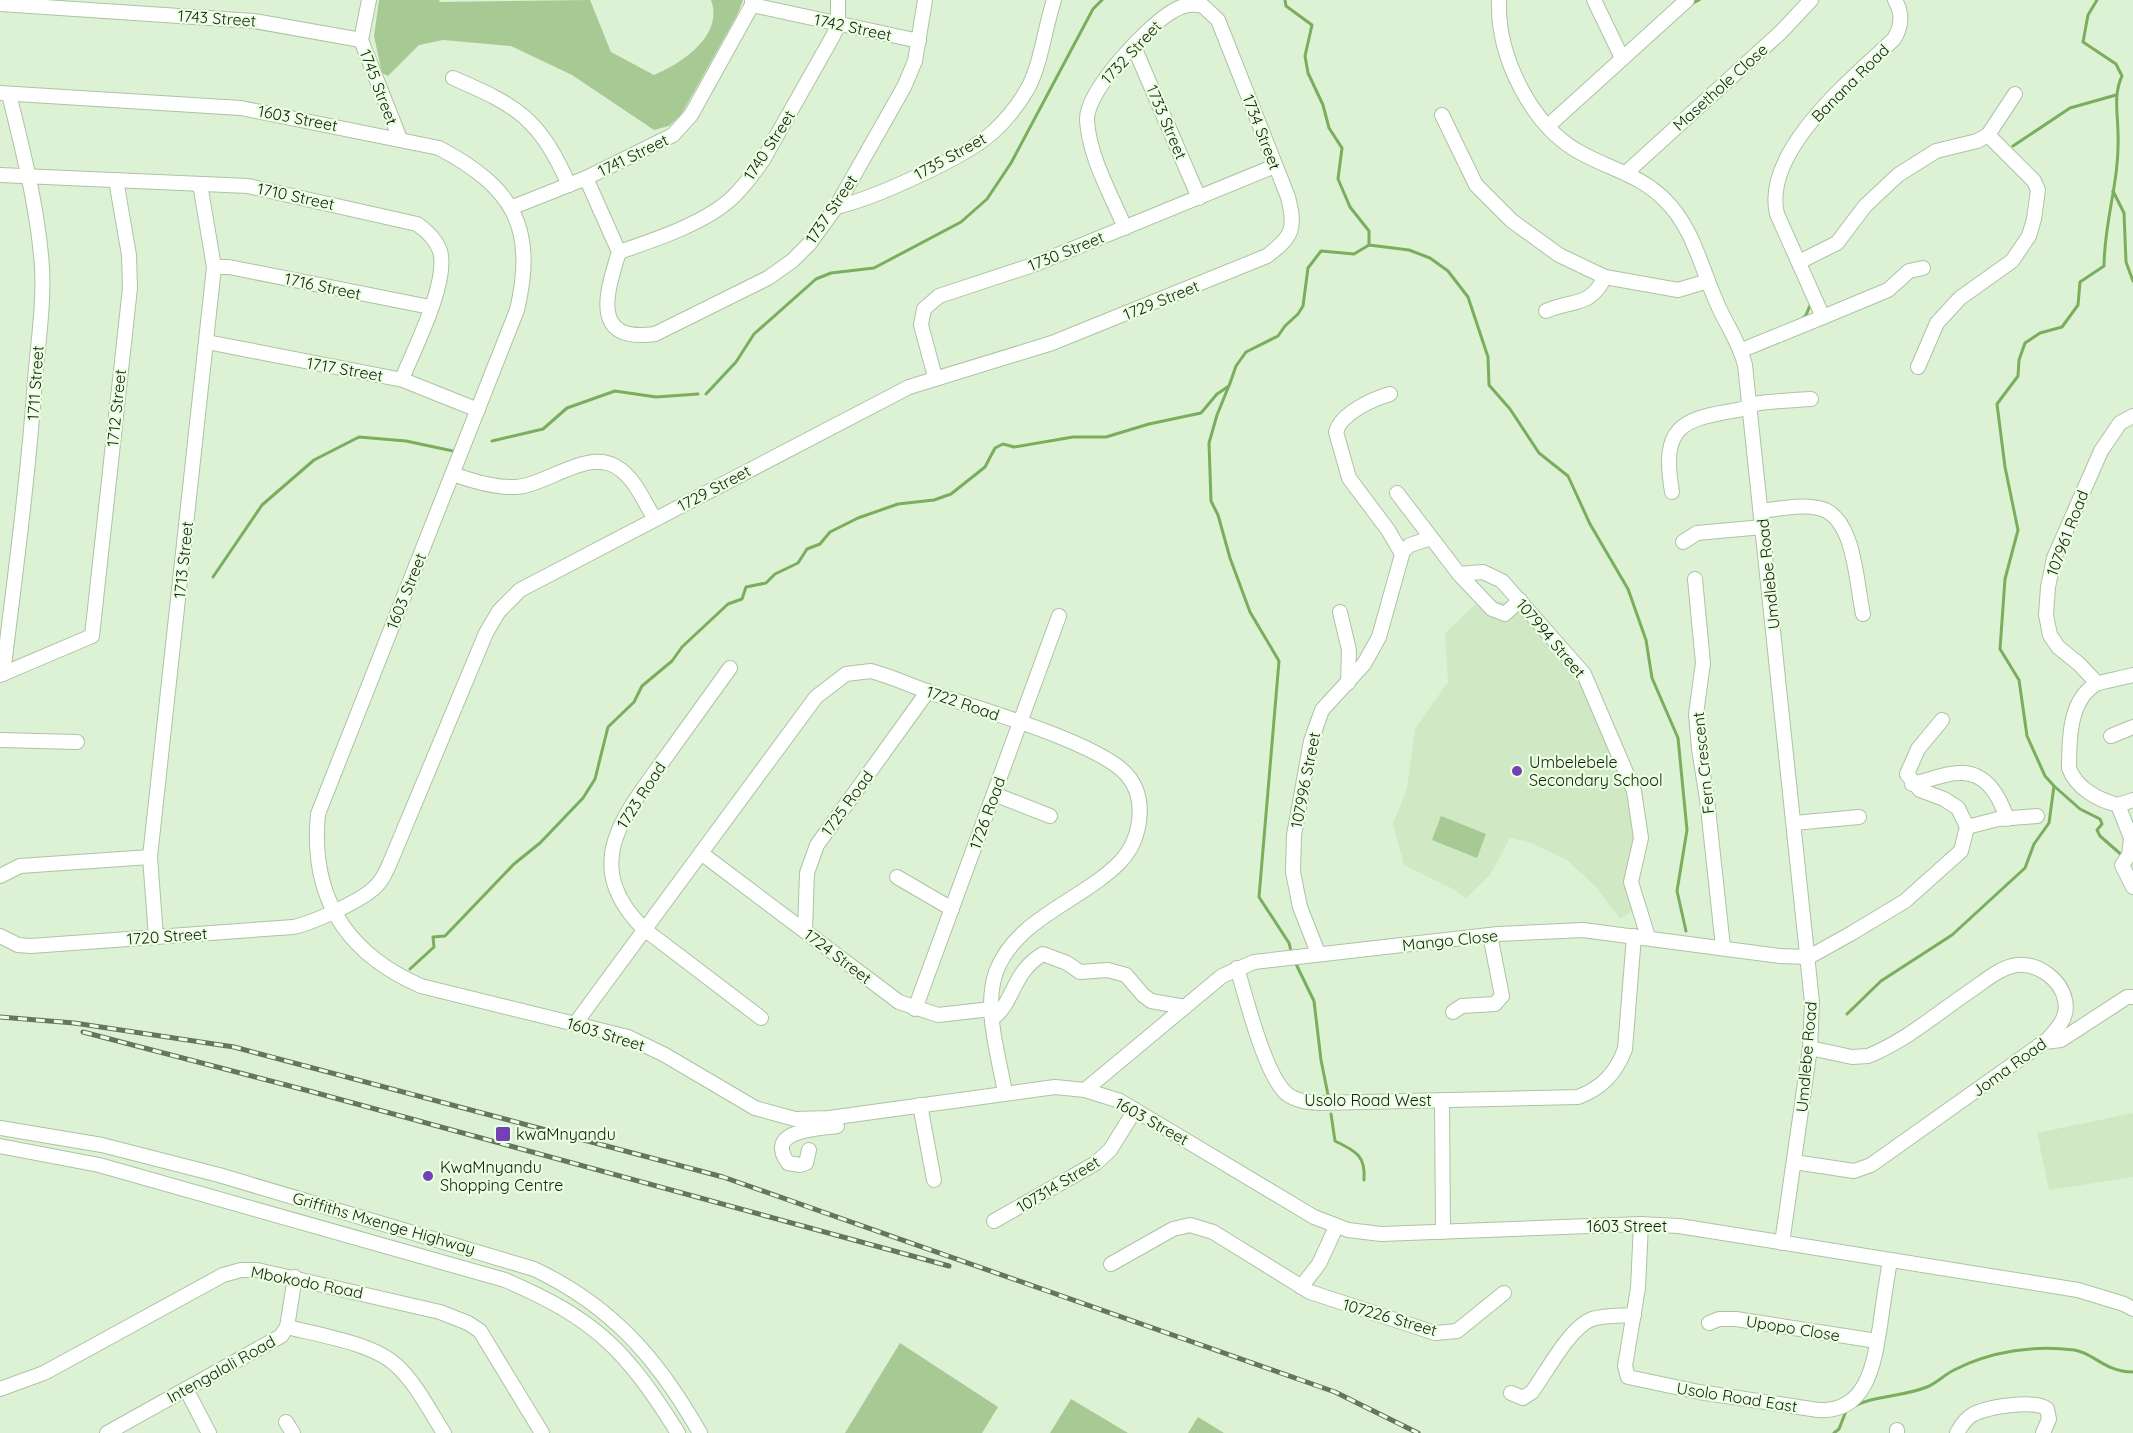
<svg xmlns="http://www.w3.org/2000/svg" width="2133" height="1433" font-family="Quicksand,sans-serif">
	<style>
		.built { fill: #d0e8c4 }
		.green { fill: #a7ca95 }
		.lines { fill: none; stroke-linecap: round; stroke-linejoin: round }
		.stream { stroke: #7aae5d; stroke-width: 3 }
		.minor-casing { stroke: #aec2a5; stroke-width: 16 }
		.minor { stroke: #fff; stroke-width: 14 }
		.rail-casing { stroke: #677462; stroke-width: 5 }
		.rail { stroke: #ebffe1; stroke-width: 3; stroke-dasharray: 9; stroke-linecap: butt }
		.poi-dot { fill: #7440b7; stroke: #ebffe1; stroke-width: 2 }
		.labels { text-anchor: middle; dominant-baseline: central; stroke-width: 4.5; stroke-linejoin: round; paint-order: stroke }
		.street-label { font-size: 16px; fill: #151c12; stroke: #ebffe1 }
		.poi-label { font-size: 16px; fill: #151c12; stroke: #ebffe1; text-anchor: start }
	</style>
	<rect width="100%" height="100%" fill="#ddf2d4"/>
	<g class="built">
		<path d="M1482,598L1514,604L1581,674L1635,806L1636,909L1620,919L1596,887L1567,860L1529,842L1510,838L1490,875L1466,898L1453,889L1404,865L1393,824L1407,789L1415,729L1448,682L1445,633Z"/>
		<path d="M2133,1113V1177L2049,1190L2037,1133Z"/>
	</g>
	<g class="green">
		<path d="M379,0H439L440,2L590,0L611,52L654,75C683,63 724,35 711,0H743L738,13L681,115L669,126L654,130L572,75L511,46L443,40L419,45L388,76L382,73L374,36Z"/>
		<path d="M1441,816L1486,834L1477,858L1432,840Z"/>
		<path d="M900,1343L998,1407L982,1433H845Z"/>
		<path d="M1071,1399L1128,1433H1050Z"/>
		<path d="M1198,1417L1224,1433H1188Z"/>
	</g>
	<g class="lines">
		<g class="stream">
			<path d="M1693,3L1699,0"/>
			<path d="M2013,146L2070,108L2116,95"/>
			<path d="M1770,191V205"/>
			<path d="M2113,191L2124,213L2126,262L2133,281"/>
			<path d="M1369,245L1409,250L1430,258L1448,271L1468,297L1488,357L1489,385L1510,409L1539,453L1568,476L1590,524L1628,589L1646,640L1652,678L1678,738L1687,830L1677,891L1686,931"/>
			<path d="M1801,320L1806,315L1811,303"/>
			<path d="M1228,388L1217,415L1209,443L1211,501L1218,515L1230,558L1250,612L1279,661L1259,897L1289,943L1291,951"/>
			<path d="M706,394L736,362L754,334L816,279L831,273L874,268L961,222L987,199L1011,163L1093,9L1102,0"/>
			<path d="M492,441L543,429L567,408L615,391L656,397L698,394"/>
			<path d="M213,577L262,505L314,460L359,437L406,441L453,451"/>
			<path d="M2054,786L2080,809L2100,819L2102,824L2097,830L2100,836L2124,857"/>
			<path d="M1295,962L1314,1001L1321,1060L1328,1095"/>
			<path d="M410,969L434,947L433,937L445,936L514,864L540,843L583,798L595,779L608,727L634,702L642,686L672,661L682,647L728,604L742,599L746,587L766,583L775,574L798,563L807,549L820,544L830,532L858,518L898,504L934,500L951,494L985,467L995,448L1003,444L1014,447L1073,437H1106L1149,424L1201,413L1217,394L1229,386L1236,366L1246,352L1278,336L1285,326L1298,314L1303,306L1308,268L1321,251L1354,254L1369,245V231L1350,207L1338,179L1342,148L1329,128L1323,105L1308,73L1305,56L1312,25L1286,6L1285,0"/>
			<path d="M1847,1014L1881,981L1952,935L2025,868L2034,844L2049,823L2054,786L2045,776L2027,736L2019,680L2000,649L2005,579L2018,530L2005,467L1997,404L2018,376L2019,360L2025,343L2040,333L2062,327L2078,305L2080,282L2104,266C2104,222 2120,180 2118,134C2118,114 2113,95 2122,76L2116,64L2083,42L2088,15L2097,0"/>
			<path d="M1331,1114L1335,1141C1356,1151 1366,1156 1364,1180"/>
			<path d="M1852,1407C1875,1395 1902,1397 1927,1387C1937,1383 1944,1375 1954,1370C1991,1351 2034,1345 2074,1350C2093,1352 2104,1372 2133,1372"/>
			<path d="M1834,1433L1839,1429L1846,1411"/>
		</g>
		<defs>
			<g id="minor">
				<path d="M369,0L361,40L400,139"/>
				<path d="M1499,0C1497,56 1531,126 1581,153C1610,169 1640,175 1664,199C1696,230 1702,274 1721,312C1730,330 1740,345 1745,365L1812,1002L1810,1048L1782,1243"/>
				<path d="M1594,0L1622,58"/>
				<path d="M0,4L254,21L361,40"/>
				<path d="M752,5L919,41"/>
				<path d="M1134,47L1199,198"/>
				<path d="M453,78C518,106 539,118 569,185"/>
				<path d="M0,93L241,108L439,148C512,187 537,226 517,310L318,814C310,896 345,953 421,986L628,1037L665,1055L755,1108L795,1119L829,1118L1055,1087L1085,1090L1120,1101L1314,1217L1348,1230L1381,1234L1641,1224L1679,1226L2078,1290L2124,1304L2133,1309"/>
				<path d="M1442,115L1476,185L1512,221L1559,255L1605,277L1678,290L1708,281"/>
				<path d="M1548,126L1687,0"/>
				<path d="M1627,172L1781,32L1811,0"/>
				<path d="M0,175L248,186L417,224C427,231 436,239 440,251C449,282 414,349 402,379"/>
				<path d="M586,178L619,252"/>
				<path d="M513,207L586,178L673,135L691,115L752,5V0"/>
				<path d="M836,207C873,199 966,157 993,132C1006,120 1019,104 1028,88C1041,64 1045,27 1054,0"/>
				<path d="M619,252C607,291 589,343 655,334L768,278L792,261L810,243L836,207L904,87L915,61L925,0"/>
				<path d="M619,252C654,240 706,223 733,197C744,186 754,173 763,160L833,36L838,25V0"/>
				<path d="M1799,262L1837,243L1865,206L1898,175L1936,151L1977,141L1988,135"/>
				<path d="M214,267H229L430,307"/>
				<path d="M1546,311C1571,299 1589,309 1605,277"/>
				<path d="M1823,317L1888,290L1909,271L1923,268"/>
				<path d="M207,342L403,380L478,410"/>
				<path d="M1742,350L1823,317L1777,214C1762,151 1853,78 1894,39C1902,26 1903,14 1895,0"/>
				<path d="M1918,367L1937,323L1960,298L2012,261L2029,236L2034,219L2038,190L2034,181L1988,135L2015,94"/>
				<path d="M935,377L921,325L924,309L939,296L1033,265L1275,166"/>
				<path d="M1390,394C1373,399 1341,413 1336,432L1349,478L1388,530L1402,554"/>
				<path d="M453,474C472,481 495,488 516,487C549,485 590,445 621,470C636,481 645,504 655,519"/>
				<path d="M1672,492C1661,427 1680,419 1738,410C1746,408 1753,404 1760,403C1777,401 1794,400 1811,399"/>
				<path d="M1397,493L1459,574L1492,609L1505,614L1520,600"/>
				<path d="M1761,511C1779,509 1800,504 1818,508C1855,514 1856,583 1863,614"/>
				<path d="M1683,542L1697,533L1763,527"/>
				<path d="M1459,574L1483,572L1502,581L1584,674L1634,791L1641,838L1631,882L1648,937"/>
				<path d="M1695,579L1703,663L1696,714L1699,749L1707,799L1723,947"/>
				<path d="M1340,612L1349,650L1348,683"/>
				<path d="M730,668C708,699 685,730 663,761C621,819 581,867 644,929L761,1018"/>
				<path d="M3,674C15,576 28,479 35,380C38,343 44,305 42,267C38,209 23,151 9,94"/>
				<path d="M0,675L92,636L130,288L129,255L116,180"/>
				<path d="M2133,675C2124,678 2102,681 2096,684C2069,700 2069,740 2069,768C2076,788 2098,800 2118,805L2133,843"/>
				<path d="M2097,683L2079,664L2058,647L2050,635L2046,615L2048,587L2054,558L2101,451L2120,423L2133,416"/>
				<path d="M2111,736L2133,727"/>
				<path d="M0,740L77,742"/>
				<path d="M1912,784C1928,781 1944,773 1959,773C1986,771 2000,797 2007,819"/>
				<path d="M994,794L1050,816"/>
				<path d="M2118,805L2133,800"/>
				<path d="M1794,823L1859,817"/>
				<path d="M1967,827L1998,819L2037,816"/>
				<path d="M2131,839L2129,855L2122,865L2133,887"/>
				<path d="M701,853L899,1002L938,1015L991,1009"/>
				<path d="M0,876L20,866L150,857"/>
				<path d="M897,877L952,909"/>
				<path d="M805,930L807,873L817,845L928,691"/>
				<path d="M0,936L18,945L31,946L293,927C313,923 358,902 373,889C383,881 387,869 392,858L486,633L499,611L520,590L909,387L1052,343L1267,256C1293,236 1296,229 1288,197L1218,20L1203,6C1192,3 1183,5 1173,11C1148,25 1086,91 1087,120C1089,157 1111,194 1125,228"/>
				<path d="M156,937L150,857L214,267L200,184"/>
				<path d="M1318,953L1300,907L1293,872L1294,835L1311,741L1322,710L1364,664L1379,637L1403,551L1410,545L1431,538"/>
				<path d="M1237,968C1246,997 1265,1076 1287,1094C1296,1101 1308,1102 1319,1103L1578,1097C1602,1088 1616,1073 1625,1049L1634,936"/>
				<path d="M915,1009L1059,616"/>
				<path d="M1453,1012L1462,1006L1495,1004L1502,996L1490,935"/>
				<path d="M993,1018C1015,1001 1012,972 1043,954L1067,963L1080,972L1108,970L1126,975L1143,995L1151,1001L1185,1007"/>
				<path d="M575,1024L816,697L846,674L871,671C893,677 914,687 935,694C979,709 1100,743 1127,775C1148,799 1141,840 1120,862C1082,901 1016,918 996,972C983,1009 999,1056 1005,1093"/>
				<path d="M2044,1042L2061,1040L2127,997H2133"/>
				<path d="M1085,1090L1222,976L1254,962L1498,934L1583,930L1780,956L1809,957L1852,933L1905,901L1961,851L1967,827L1958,808L1944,799L1920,790L1907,774L1918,749L1942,720"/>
				<path d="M1442,1100L1443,1232"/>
				<path d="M920,1105L934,1180"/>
				<path d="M0,1128L102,1145L219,1175L534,1269C612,1306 658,1359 700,1433"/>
				<path d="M0,1146L99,1165L505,1280C596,1319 626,1350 678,1433"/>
				<path d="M809,1150L806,1163L800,1165L788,1163C764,1130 817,1129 837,1126"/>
				<path d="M1794,1162L1854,1171L1871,1165L2047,1040C2058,1028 2069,1017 2065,1000C2061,980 2039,963 2017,965C2001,967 1986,980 1973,989C1940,1011 1906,1041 1868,1056L1852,1057L1810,1048"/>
				<path d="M994,1221L1096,1163L1110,1150L1135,1110"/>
				<path d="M1641,1224L1638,1288L1625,1366L1628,1377L1699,1392L1818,1410C1867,1413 1874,1364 1880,1326C1883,1305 1886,1283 1890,1261"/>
				<path d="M1111,1264L1173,1229L1190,1225L1213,1232L1310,1292L1435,1333L1457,1331L1504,1293"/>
				<path d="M1301,1287L1319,1264L1336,1227"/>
				<path d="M1709,1323L1719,1319H1736L1877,1341"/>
				<path d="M287,1327C319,1335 372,1343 396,1365C416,1383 429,1410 444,1433"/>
				<path d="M0,1389L44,1373L223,1275L241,1270H257L440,1312L468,1323L480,1331L542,1433"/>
				<path d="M186,1389L209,1433"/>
				<path d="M1511,1393L1523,1398L1532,1392C1546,1373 1570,1327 1592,1319C1605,1315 1621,1316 1634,1315"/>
				<path d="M286,1422L293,1433"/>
				<path d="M107,1433L281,1336L287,1327L295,1277"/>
				<path d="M1897,1433V1430"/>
				<path d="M1957,1433C1961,1426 1965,1419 1972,1415C1986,1407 2035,1399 2047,1409L2049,1419L2043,1433"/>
			</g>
		</defs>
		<use href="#minor" class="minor-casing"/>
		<use href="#minor" class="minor"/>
		<defs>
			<g id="rail">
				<path d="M0,1017L74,1023L234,1047L723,1177L1335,1392L1418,1433"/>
				<path d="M83,1032L313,1092L949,1266"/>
			</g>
		</defs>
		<use href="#rail" class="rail-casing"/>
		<use href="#rail" class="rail"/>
	</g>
	<g class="poi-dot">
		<circle cx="1517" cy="771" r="6"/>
		<rect x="495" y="1126" width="16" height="16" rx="3"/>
		<circle cx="428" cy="1176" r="6"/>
	</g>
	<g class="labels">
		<g class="street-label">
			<text transform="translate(217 18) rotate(4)">1743 Street</text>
			<text transform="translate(853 27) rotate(12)">1742 Street</text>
			<text transform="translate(1131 52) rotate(-47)">1732 Street</text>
			<text transform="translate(1850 83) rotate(-45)">Banana Road</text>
			<text transform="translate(379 87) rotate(69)">1745 Street</text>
			<text transform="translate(1720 87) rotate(-42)">Masethole Close</text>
			<text transform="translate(298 118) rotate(11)">1603 Street</text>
			<text transform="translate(1167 122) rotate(67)">1733 Street</text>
			<text transform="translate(1262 132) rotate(69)">1734 Street</text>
			<text transform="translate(769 145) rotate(-57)">1740 Street</text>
			<text transform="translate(633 155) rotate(-26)">1741 Street</text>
			<text transform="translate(950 156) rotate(-29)">1735 Street</text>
			<text transform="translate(296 196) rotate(12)">1710 Street</text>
			<text transform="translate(831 209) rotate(-56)">1737 Street</text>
			<text transform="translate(1066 251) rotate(-22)">1730 Street</text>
			<text transform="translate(323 286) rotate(12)">1716 Street</text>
			<text transform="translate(1161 300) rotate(-22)">1729 Street</text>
			<text transform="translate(345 369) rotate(10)">1717 Street</text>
			<text transform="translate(35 383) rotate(-86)">1711 Street</text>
			<text transform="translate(116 408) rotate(-84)">1712 Street</text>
			<text transform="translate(714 488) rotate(-28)">1729 Street</text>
			<text transform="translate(2067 533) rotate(-69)">107961 Road</text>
			<text transform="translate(183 560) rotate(-84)">1713 Street</text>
			<text transform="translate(1768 574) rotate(-96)">Umdlebe Road</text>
			<text transform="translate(406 591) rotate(-68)">1603 Street</text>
			<text transform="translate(1551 638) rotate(50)">107994 Street</text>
			<text transform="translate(963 703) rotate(19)">1722 Road</text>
			<text transform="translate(1703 763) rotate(-96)">Fern Crescent</text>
			<text transform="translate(1305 780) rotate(-79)">107996 Street</text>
			<text transform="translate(641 795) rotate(-57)">1723 Road</text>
			<text transform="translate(847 803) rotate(-54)">1725 Road</text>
			<text transform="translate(987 813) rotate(-70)">1726 Road</text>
			<text transform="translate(167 936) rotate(-4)">1720 Street</text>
			<text transform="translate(1450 940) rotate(-6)">Mango Close</text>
			<text transform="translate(838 956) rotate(37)">1724 Street</text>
			<text transform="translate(606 1034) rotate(17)">1603 Street</text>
			<text transform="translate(1806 1057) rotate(-85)">Umdlebe Road</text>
			<text transform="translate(2009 1067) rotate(-36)">Joma Road</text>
			<text x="1368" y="1100">Usolo Road West</text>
			<text transform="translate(1152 1121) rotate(29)">1603 Street</text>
			<text transform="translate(1058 1184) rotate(-31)">107314 Street</text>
			<text transform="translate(384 1223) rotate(16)">Griffiths Mxenge Highway</text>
			<text x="1627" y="1226">1603 Street</text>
			<text transform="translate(307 1282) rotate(11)">Mbokodo Road</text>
			<text transform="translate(1390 1317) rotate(16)">107226 Street</text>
			<text transform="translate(1793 1328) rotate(9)">Upopo Close</text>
			<text transform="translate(221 1369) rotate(-29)">Intengalali Road</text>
			<text transform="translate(1737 1397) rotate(9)">Usolo Road East</text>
		</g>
		<g class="poi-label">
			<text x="1529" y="762">Umbelebele<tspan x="1529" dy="18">Secondary School</tspan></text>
			<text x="516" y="1134">kwaMnyandu</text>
			<text x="440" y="1167">KwaMnyandu<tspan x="440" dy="18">Shopping Centre</tspan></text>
		</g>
	</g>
</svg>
